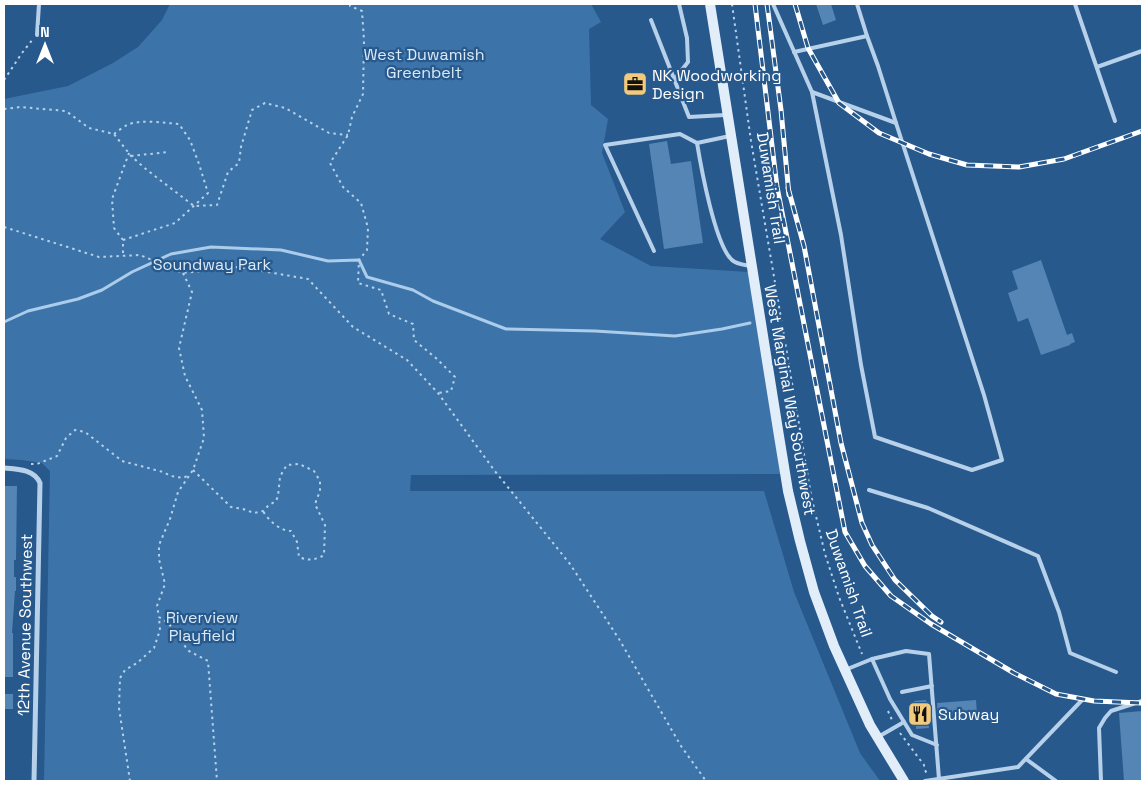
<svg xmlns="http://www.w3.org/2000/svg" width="1146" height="785" font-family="'Space Grotesk',sans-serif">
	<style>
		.green { fill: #3c74a9 }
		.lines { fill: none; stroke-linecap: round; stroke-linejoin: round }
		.stream { stroke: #abcceb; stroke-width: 3 }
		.building { fill: #5485b5 }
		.path { stroke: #b7d1ea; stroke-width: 2; stroke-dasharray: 2.5 4; stroke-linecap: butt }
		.lane { stroke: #b7d1ea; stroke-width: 4 }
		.street { stroke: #b7d1ea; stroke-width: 5 }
		.secondary { stroke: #e1edf9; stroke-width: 10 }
		.rail-casing { stroke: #fff; stroke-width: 5 }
		.rail { stroke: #27598d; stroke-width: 3; stroke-dasharray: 9; stroke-linecap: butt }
		.labels { text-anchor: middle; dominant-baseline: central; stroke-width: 4.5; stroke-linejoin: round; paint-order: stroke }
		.park-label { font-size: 16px; fill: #dbeaf8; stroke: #27598d }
		.poi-label { font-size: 16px; fill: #fff; stroke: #27598d; text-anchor: start }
		.street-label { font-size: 16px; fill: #fff; stroke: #27598d }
	</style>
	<rect width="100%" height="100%" fill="#27598d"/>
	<path class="green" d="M170,4H591L601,22L589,29L591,105L608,119L602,153L625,212L600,239L651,266L749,272L781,474L411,475L410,491H764L794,592L860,753L880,781H44L50,471L42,463L22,460L4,459V99L68,86L113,63L138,47L162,20Z"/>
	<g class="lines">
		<path class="stream" d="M4,322L28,311L78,299L102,290L132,272L171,254L211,247L281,250L328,261L359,260L367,277L413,290L433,301L506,329L595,331L675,336L722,329L750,323"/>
	</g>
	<g class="building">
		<path d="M816,4H831L836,20L823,25Z"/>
		<path d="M667,141L671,164L691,161L703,243L664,249L649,144Z"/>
		<path d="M1041,260L1067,335L1072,333L1075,342L1070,344V345L1041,355L1028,318L1018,322L1008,293L1018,289L1012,271Z"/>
		<path d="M4,486H17L16,560H14V577H16V591H15L12,633H13V677H4Z"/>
		<rect x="4" y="694" width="9" height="15"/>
		<path d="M926,700L927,704L929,703L930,718H928L929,728L916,729V722H913L912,707H914V701Z"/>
		<path d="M976,700L977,714L938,717L937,703Z"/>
		<path d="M1142,711V781H1124L1119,713Z"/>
	</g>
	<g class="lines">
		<g class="path">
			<path d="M350,4V6L362,11L364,40L363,94L352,117L348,135L330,163L343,187L361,203L368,228L367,250L359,260L358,283L381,290L389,314L413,324L414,340L437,359L455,377L451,391L438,393"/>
			<path d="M732,4L751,141L811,495L825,554L839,597L862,654"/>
			<path d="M4,80L22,53L33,39"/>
			<path d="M4,109L20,107L66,111L89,128L114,134L131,156L147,170L194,206L217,205L228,172L239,163L241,147L252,110L265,103L285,108L329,133L348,135"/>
			<path d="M114,134C118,131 123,127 127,125C140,119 165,123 179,124L190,140L199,164L208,193L175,223L123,240V255"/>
			<path d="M131,156L168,152"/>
			<path d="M4,227L99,257L140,255L183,273L239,267L308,279L353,327L407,360L438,393L494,470L570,564L619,639L681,746L706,781"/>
			<path d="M123,240L114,228L112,199L129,153"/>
			<path d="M183,273L192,292L179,348L185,376L202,410L204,438L193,470L178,492L170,519L159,545V559L165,584L157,606L159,617L168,623L175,631L184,645L189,651L208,661L217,781"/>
			<path d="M31,464H37L57,456L66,438L75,430L85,432L122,461L163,472L171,476L183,478L189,475"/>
			<path d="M193,470L231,507L243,509L254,513L263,511L269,505L276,501L278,496L280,477L283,471L287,465L299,464L314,471L320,481V491L315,504L325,525L324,555C316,560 308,561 299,557L297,542L291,531C280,531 268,520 263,511"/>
			<path d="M888,711L892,720"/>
			<path d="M900,733L924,765V768L927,774"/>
			<path d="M130,781L119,708L120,678L125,670L137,663L154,648L160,630L159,617"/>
		</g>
		<g class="lane">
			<path d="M773,4L812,92"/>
			<path d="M1075,4L1115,121"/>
			<path d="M651,20L689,117L725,115"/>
			<path d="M37,35L39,4"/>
			<path d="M867,36L878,66L896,123"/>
			<path d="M794,52L867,36L857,4"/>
			<path d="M1097,67L1142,51"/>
			<path d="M674,80L688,62L687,38L679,4"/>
			<path d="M812,92L896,123L984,395L1002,460L972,470L875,437L861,365L841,235Z"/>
			<path d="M697,143C701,167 715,245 732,260C736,264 745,265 750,266"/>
			<path d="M654,251L605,145L680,134L697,143L730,136"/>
			<path d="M869,490L928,508L1038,556L1059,612L1070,653L1116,672"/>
			<path d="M872,659L890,699L912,735L937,745"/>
			<path d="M845,670L872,659L906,651L929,654L939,779"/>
			<path d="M902,692L932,686"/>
			<path d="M878,737L904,722"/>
			<path d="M1026,759L1056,781"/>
			<path d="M925,781L1018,767L1083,699"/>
			<path d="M1101,781L1099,728L1105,718L1111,711L1142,701"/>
		</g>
		<path class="street" d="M4,468C17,469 34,469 40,483L34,781"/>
		<path class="secondary" d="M710,4L779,436L788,491L800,541L814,592L834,646L870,725L904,781"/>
		<defs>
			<g id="rail">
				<path d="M755,4L777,187L845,532L865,566L891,596L931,624L1014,673L1056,694L1094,701L1142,703"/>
				<path d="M767,4L781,110L789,195"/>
				<path d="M795,4L808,48L839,103L879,133L929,154L967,165L1019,167L1064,159L1142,131"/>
				<path d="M788,188L804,246L841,443L862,523L872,545L895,580L932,616L941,622"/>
			</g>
		</defs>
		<use href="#rail" class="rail-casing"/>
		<use href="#rail" class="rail"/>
	</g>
	<defs>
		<symbol id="office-square" viewBox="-11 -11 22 22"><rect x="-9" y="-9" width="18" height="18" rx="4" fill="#f3ca7c" stroke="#27598d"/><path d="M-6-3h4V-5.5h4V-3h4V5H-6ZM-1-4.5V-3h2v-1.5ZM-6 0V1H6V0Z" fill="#111"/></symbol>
		<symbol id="restaurant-square" viewBox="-11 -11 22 22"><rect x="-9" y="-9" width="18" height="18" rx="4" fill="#f3ca7c" stroke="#27598d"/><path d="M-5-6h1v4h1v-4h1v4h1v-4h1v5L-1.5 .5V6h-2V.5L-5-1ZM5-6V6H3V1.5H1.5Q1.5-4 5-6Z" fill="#111"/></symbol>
	</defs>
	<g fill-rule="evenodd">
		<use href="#office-square" x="621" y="70" width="28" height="28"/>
		<use href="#restaurant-square" x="906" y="700" width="28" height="28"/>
	</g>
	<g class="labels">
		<g class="park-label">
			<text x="424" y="54">West Duwamish<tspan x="424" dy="18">Greenbelt</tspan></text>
			<text x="212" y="264">Soundway Park</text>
			<text x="202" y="617">Riverview<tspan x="202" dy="18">Playfield</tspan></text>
		</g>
		<g class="poi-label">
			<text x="652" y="75">NK Woodworking<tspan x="652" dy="18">Design</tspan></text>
			<text x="938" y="714">Subway</text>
		</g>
		<g class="street-label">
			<text transform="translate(771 188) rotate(81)">Duwamish Trail</text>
			<text transform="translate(790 400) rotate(80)">West Marginal Way Southwest</text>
			<text transform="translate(849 583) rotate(71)">Duwamish Trail</text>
			<text transform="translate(25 625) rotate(-89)">12th Avenue Southwest</text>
		</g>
	</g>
	<rect width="1146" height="785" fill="none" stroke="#ffffff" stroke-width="10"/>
	<g transform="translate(45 45)" stroke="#27598d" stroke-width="4" paint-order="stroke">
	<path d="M0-4L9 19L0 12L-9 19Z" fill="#ffffff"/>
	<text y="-8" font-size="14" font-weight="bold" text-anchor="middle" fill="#ffffff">N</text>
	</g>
</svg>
